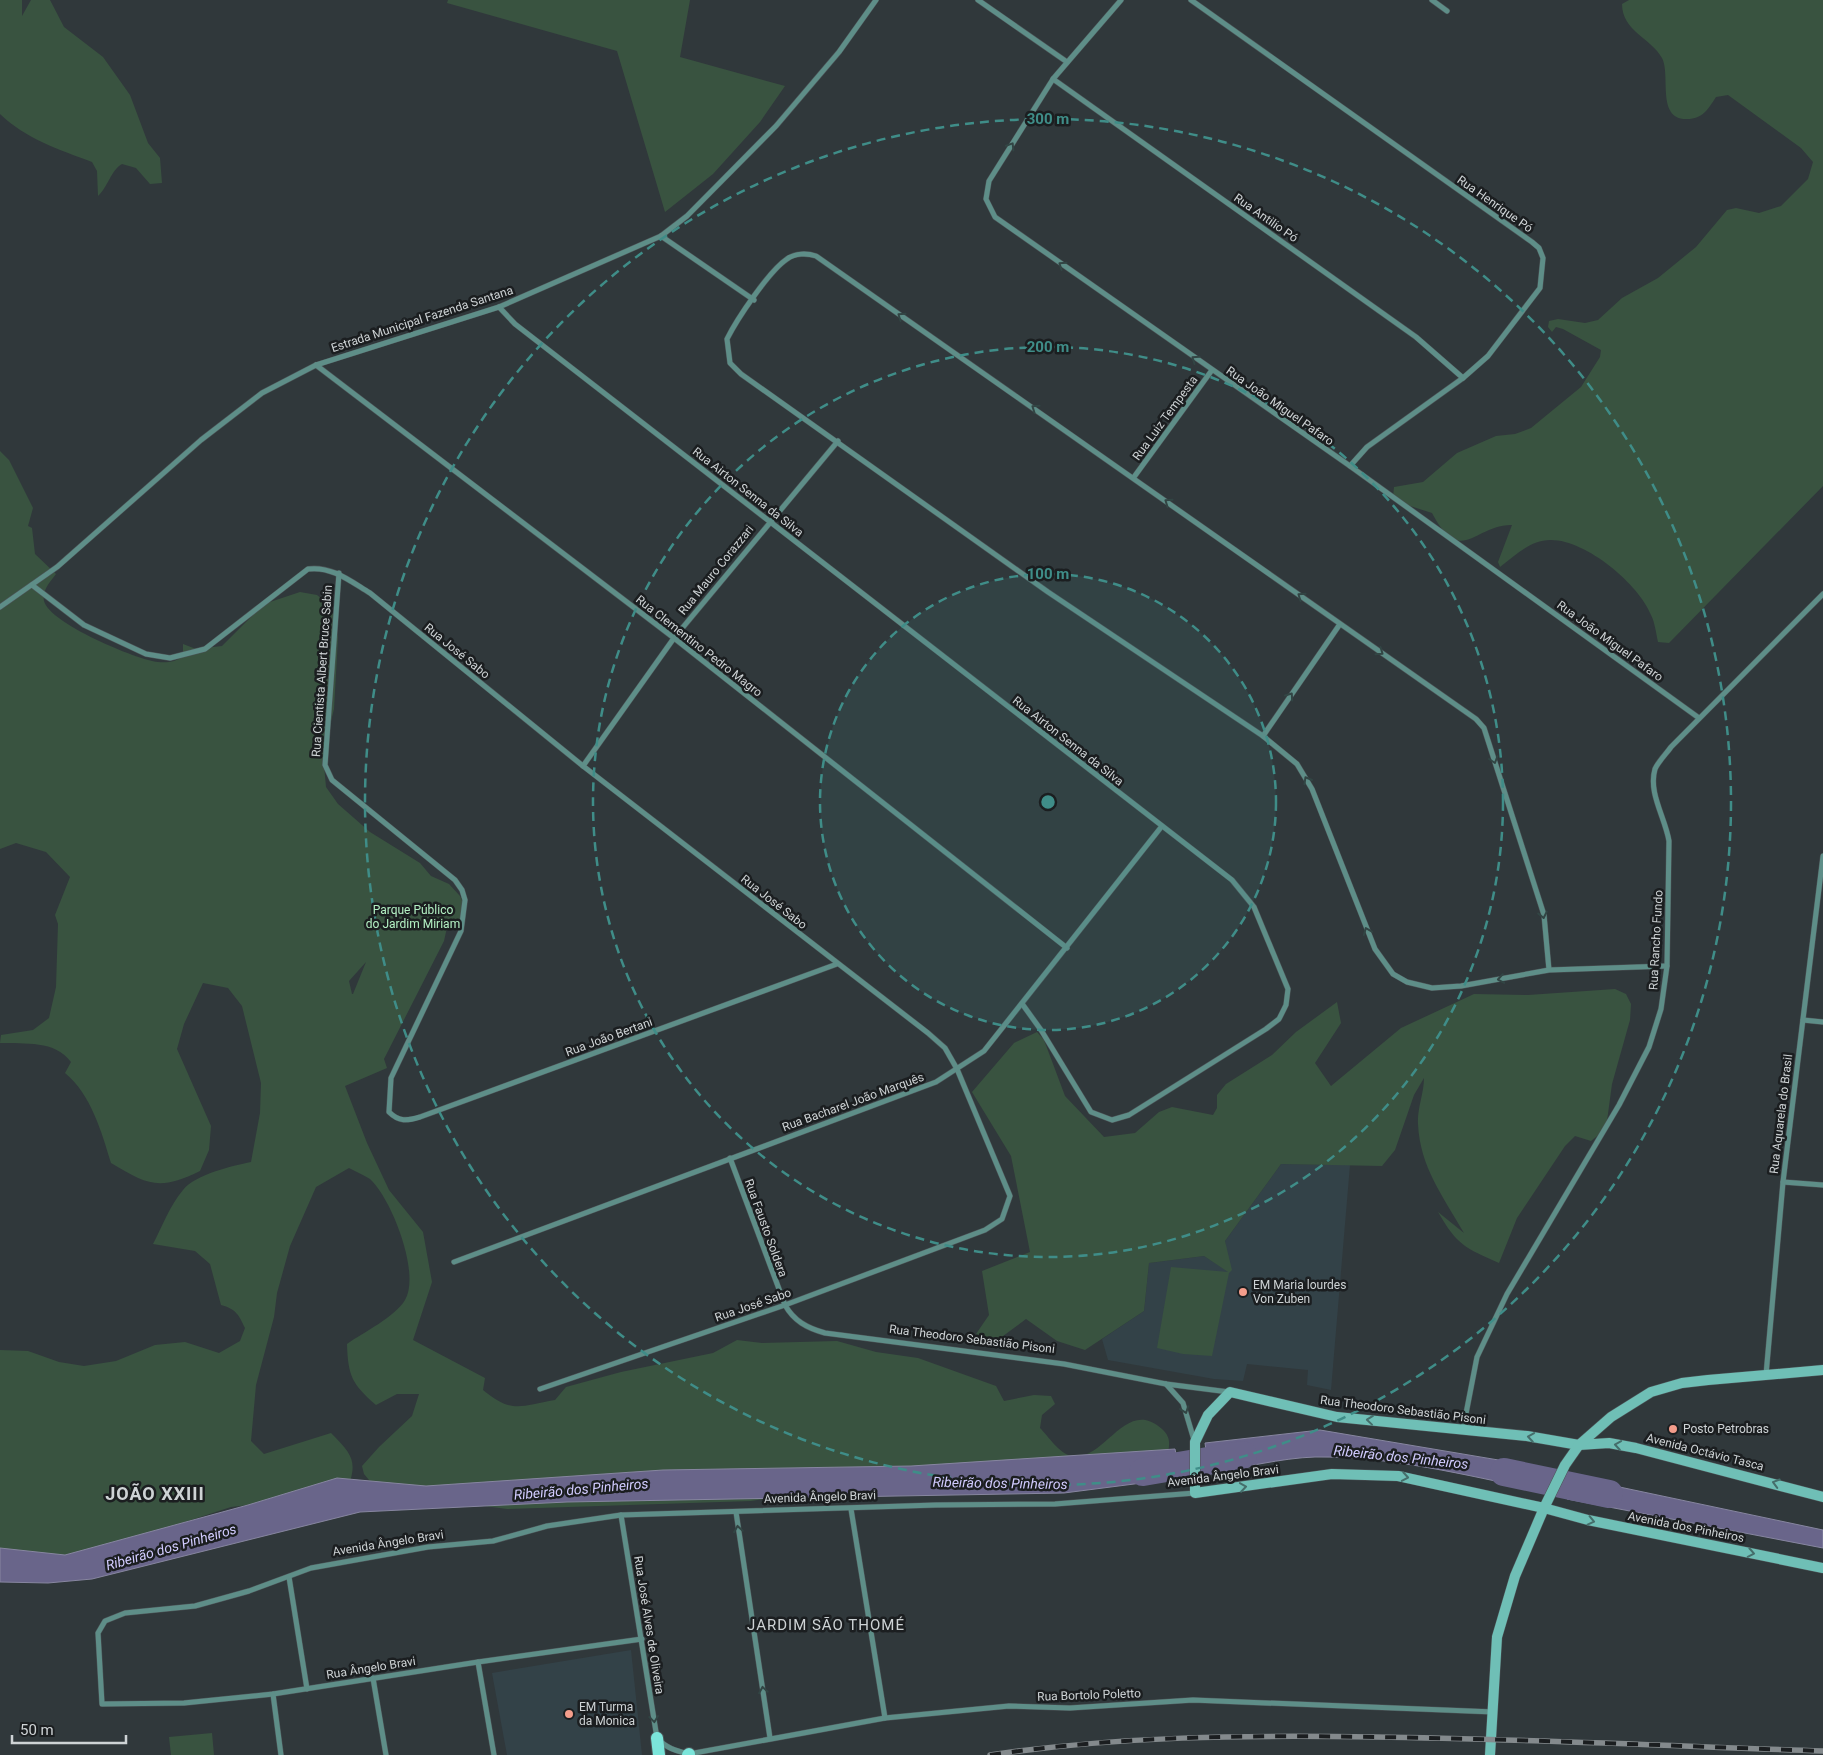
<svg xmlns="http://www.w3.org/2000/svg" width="1823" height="1755" font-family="Roboto,sans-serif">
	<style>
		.built { fill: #334248 }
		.green { fill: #395340; fill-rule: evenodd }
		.water { fill: #69658a; stroke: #8786a0 }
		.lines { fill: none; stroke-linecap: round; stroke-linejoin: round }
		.river { stroke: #69658a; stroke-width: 28 }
		.street-casing { stroke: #4c5457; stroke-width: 6 }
		.secondary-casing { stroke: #4c5457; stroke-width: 11 }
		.primary-casing { stroke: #4c5457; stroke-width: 14 }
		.street { stroke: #5e8e88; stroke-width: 5 }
		.secondary { stroke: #6fbfb6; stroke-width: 10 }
		.primary { stroke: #7be5da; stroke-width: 12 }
		.rail-casing { stroke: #848a8d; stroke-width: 5.5 }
		.rail { stroke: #1b1e20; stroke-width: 4; stroke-dasharray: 11; stroke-linecap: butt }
		.oneway { stroke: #324544 }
		.oneway2 { stroke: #456e6b }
		.ring { fill: none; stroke: #3f8d88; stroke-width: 2.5; stroke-dasharray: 9 6 }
		.poi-dot { fill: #f49d8b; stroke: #1b1e20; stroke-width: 2 }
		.labels { text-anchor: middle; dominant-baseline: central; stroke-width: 5; stroke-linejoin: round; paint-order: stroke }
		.street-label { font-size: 12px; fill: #ced3d5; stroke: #1b1e20 }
		.park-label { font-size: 12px; fill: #b3f0c3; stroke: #1b1e20 }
		.poi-label { font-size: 12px; fill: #ced3d5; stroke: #1b1e20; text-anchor: start }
		.water-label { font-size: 14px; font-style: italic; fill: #d1cbfe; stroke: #1b1e20 }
		.quarter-label { font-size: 15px; letter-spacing: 1px; fill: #ced3d5; stroke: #1b1e20 }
		.district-label { font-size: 18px; font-weight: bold; letter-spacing: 1px; fill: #ced3d5; stroke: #1b1e20 }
		.centre { fill: #3f8d88; stroke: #1b1e20; stroke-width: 2.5 }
		.ring-label { font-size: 15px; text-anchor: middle; font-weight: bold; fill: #3f8d88; stroke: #1b1e20; stroke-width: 5; stroke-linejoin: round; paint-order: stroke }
	</style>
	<rect width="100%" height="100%" fill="#30383b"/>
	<g class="built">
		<path d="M1281,1164L1350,1165L1331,1390L1307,1385L1308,1370L1247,1364L1243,1381L1214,1379L1108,1360L1102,1339L1144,1311L1149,1263L1204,1256L1229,1272L1225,1241Z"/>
		<path d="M631,1650L642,1755H507L492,1673Z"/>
	</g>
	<g class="green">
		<path d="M0,0H22V16L31,0H50L64,27L103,57L130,95L148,143L160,158L162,183L150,184L136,168L122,164C111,170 108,187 98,196L97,171L92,162C58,149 26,139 0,114Z"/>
		<path d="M448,0H690L680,57L785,86L760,122L713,174L665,212L617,51L447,3Z"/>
		<path d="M1629,0H1823V486L1669,643L1658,642C1656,633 1655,623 1651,615C1639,584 1585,539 1550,540C1530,540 1515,556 1500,567L1498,562L1512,525C1475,524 1461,568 1432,513L1407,505L1393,497L1394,487L1423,482L1457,453L1496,436L1515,434L1531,428L1581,387L1600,357L1601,350L1563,329L1556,327L1552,332L1548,327L1549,321L1558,319L1585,323L1598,320L1622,298L1658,278L1696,247L1727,210L1736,208L1759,213L1781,206L1808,179L1813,162L1801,148L1728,95L1716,97C1708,109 1703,119 1687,119C1656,120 1671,75 1662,58C1651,38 1622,31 1622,4Z"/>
		<path d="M0,451L9,460L33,508L28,526L32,528L35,554L56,574C50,582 42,590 44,601C49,623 137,660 158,662C167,663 176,662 183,656V644L196,649L222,646L264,604L300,592L317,595L328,604L336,621L338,638L334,709L323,754L326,787L338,804L370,832L420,863L431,876L449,884L460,896L464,905L461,919L455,924L448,923L444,941L384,1059L387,1068L345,1086L367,1143L389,1190L423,1232L432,1282L413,1340L485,1378L483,1390C512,1414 520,1406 555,1400L566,1387L621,1372L713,1353L737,1340L762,1343L837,1341L876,1352L918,1358L996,1386L1004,1401L1034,1395L1051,1396L1055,1404L1042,1415L1040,1428C1048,1436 1059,1453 1071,1456C1105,1463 1125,1396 1162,1429C1171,1437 1170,1445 1167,1456L790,1488L770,1498L751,1501L507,1509L454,1502L384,1498L364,1474L362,1466L379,1447L412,1416L419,1394H397L376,1405C352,1384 348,1376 347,1344C364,1332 395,1317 405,1300C421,1273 391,1198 370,1179C364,1175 356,1172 349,1168L316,1187L290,1246L277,1293L274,1317L256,1385L251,1441L264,1454L331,1433C355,1457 358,1463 345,1495L231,1507L59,1563L0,1570V1350L28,1351L59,1362L84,1366L116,1361L155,1345L185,1342L219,1353L240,1341L245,1328C239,1315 236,1309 221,1305L210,1264L195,1251L153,1244C162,1227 170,1205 183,1190C196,1174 232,1166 251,1162L260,1113L261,1083L242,1006L228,988L203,983L184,1024L177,1049L211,1126L209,1150L200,1171C159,1191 148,1185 111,1163C102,1133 91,1094 65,1073L71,1062C55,1040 25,1044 0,1043L1,1035L33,1030L49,1018L56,987L58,924L55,915L70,877L46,852L16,843L0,849ZM366,962L353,994H352L349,981Z"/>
		<path d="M1615,989L1626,994L1631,1004L1630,1020L1612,1084L1607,1121L1601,1133L1591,1141L1575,1136L1565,1146L1517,1218L1499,1263C1465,1248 1457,1245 1438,1212L1464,1233C1443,1196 1420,1167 1418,1124C1417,1109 1424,1093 1424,1078L1414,1095L1395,1150L1382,1166L1281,1164L1225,1241L1232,1270L1229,1273L1212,1356L1183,1354L1157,1348L1171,1267L1228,1272L1204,1256L1149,1263L1144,1311L1085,1350L1057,1341L1026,1319L995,1342L976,1334L989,1315L982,1271L1030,1252L1011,1156L972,1092L1014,1043L1037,1032L1044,1040L1065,1096L1104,1137L1135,1133L1159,1112L1172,1107L1213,1115L1217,1108V1095L1226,1084L1272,1055L1296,1032L1337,1002L1341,1023L1315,1063L1331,1086L1401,1028L1474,994L1528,995Z"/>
		<path d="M212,1733L214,1755H171L169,1737Z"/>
	</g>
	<g class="water">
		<path d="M1320,1430L1546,1468L1538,1490C1465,1475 1390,1456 1315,1457C1281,1458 1243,1468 1209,1473L1205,1443Z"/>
		<path d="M1175,1449L1181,1478L1064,1493L567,1502L360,1512L92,1579L48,1583L0,1582V1548L65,1555L248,1505L337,1478L426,1486L663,1470L911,1466Z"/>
		<path d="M1577,1478L1823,1530V1548L1567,1499Z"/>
	</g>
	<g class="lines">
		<g class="river">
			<path d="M1143,1472L1243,1455"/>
			<path d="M1504,1472L1609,1494"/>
		</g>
		<defs>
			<g id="street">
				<path d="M978,0L1067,62"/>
				<path d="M1121,0L1053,79L989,181L986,199L995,217L1350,466L1699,718"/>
				<path d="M1191,0L1532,242L1539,248L1543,258L1540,288L1488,356L1463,378L1367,447L1350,466"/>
				<path d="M1432,0L1447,11"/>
				<path d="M1053,79L1416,337L1463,378"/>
				<path d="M661,236L754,300"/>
				<path d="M499,307L515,324L1232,880L1254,907L1288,989L1286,1005L1279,1019L1266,1029L1129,1115L1112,1120L1091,1112L1041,1030L1023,1005"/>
				<path d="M316,365L674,638L1067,948"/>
				<path d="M1134,477L1212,370"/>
				<path d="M339,573L325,765L332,780L455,880L462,890L465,900L461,931L391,1078L389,1112C399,1122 407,1121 420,1117L837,964"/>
				<path d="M32,585L84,625L146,654L170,658L205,649L308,569C332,566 350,581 370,593L583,766L928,1033L945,1048L957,1069L1010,1196L1002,1219L985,1230L785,1305L540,1389"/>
				<path d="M0,607L57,567L201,440L262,393L316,365L499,307L661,236L687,216L776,126L839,52L876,0"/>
				<path d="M1263,736L1340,624"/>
				<path d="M583,766L674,638L838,441"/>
				<path d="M1549,970L1544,915L1484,728L1476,719L816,256C807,253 795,253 787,259C769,271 737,319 727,339L730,363L741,374L1048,592L1263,736L1297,764L1312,789L1375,949L1393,974L1407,982L1432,988L1461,986L1549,970L1667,966"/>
				<path d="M1803,1020L1823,1022"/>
				<path d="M730,1158L785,1305C794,1321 807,1328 825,1333L1064,1364L1166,1384L1229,1392"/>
				<path d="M1783,1182L1823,1185"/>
				<path d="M454,1262L936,1082L984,1051L1162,826"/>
				<path d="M1766,1375L1783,1182L1823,856"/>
				<path d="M1166,1384L1183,1403L1194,1440"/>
				<path d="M1463,1429L1477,1357L1507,1294L1619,1105L1649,1047L1661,1009L1667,966L1669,841C1665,817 1648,793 1655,769C1658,762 1666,754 1671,747L1823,594"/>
				<path d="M851,1509L885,1718"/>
				<path d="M736,1512L770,1738"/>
				<path d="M621,1515L657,1738C666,1748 676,1751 689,1754L885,1718L1009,1706L1070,1708L1193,1700L1494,1712"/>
				<path d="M289,1577L307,1689"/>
				<path d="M642,1639L478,1662L273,1694L184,1703L102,1704L98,1633L105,1621L125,1613L195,1606L249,1591L311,1568L428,1547L493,1541L547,1526L621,1515L936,1505L1055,1504L1195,1493"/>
				<path d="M478,1662L494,1755"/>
				<path d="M373,1678L386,1755"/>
				<path d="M273,1694L281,1755"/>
			</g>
			<g id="secondary">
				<path d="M1823,1497L1636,1448L1609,1443L1579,1445L1527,1436L1337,1417L1230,1392L1208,1415L1195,1442V1493L1332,1474L1398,1476L1544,1508L1588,1520L1823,1568"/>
				<path d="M1490,1755L1497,1637L1515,1576L1544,1508L1565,1465L1579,1445L1611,1417L1651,1392L1682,1383L1708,1380L1823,1370"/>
			</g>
			<g id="primary">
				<path d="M657,1738L659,1755"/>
				<path d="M688,1755L689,1754"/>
			</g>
		</defs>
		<use href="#street" class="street-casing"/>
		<use href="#secondary" class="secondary-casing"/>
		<use href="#primary" class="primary-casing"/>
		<use href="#street" class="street"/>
		<use href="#secondary" class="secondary"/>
		<use href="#primary" class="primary"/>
		<defs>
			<path id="rail" d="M990,1755C1118,1736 1246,1735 1375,1737C1524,1739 1674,1746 1823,1751"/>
		</defs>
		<use href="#rail" class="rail-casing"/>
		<use href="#rail" class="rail"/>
	</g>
	<defs><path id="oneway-chevron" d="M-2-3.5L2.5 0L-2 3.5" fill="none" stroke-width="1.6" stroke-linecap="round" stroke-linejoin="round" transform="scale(1.25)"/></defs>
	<g class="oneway">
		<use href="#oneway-chevron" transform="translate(1011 146) rotate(-58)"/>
		<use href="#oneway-chevron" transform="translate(1062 265) rotate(-145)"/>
		<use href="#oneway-chevron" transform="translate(901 316) rotate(-145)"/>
		<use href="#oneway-chevron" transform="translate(1195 359) rotate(-145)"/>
		<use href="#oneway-chevron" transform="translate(1035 408) rotate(-145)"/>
		<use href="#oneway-chevron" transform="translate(1168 502) rotate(-145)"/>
		<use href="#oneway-chevron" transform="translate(1301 596) rotate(-145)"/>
		<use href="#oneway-chevron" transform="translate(1380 652) rotate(35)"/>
		<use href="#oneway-chevron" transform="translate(1290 696) rotate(-55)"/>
		<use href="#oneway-chevron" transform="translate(1494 760) rotate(72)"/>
		<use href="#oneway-chevron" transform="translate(1307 780) rotate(-120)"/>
		<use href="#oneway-chevron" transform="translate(1543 915) rotate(78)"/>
		<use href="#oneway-chevron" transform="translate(1367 931) rotate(-112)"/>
		<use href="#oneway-chevron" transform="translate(1501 979) rotate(170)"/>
		<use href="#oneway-chevron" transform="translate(1185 1410) rotate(70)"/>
		<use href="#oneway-chevron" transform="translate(738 1529) rotate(-99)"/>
		<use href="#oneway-chevron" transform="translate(763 1690) rotate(-99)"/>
		<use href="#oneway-chevron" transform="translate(654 1719) rotate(83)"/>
	</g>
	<g class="oneway2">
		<use href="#oneway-chevron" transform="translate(1370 1420) rotate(-174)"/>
		<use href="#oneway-chevron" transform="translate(1531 1437) rotate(-171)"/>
		<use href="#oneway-chevron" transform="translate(1618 1445) rotate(-171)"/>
		<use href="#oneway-chevron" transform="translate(1405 1477) rotate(10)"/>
		<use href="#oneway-chevron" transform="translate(1776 1483) rotate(-164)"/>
		<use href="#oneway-chevron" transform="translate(1243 1487) rotate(-8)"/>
		<use href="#oneway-chevron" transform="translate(1591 1521) rotate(13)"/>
		<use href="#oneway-chevron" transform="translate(1751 1553) rotate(11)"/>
	</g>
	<circle cx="1048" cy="802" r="228" fill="#3f8d88" fill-opacity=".12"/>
	<g class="ring">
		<circle cx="1048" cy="802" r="228"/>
		<circle cx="1048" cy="802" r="455"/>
		<circle cx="1048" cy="802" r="683"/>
	</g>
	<g class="poi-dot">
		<circle cx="1243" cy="1292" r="5"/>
		<circle cx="1673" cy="1429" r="5"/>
		<circle cx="569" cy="1714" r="5"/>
	</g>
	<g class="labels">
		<g class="street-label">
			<text transform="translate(1495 204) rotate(35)">Rua Henrique Pó</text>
			<text transform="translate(1266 218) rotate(35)">Rua Antilio Pó</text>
			<text transform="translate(422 319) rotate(-18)">Estrada Municipal Fazenda Santana</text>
			<text transform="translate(1280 406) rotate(35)">Rua João Miguel Pafaro</text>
			<text transform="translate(1165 418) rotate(-54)">Rua Luiz Tempesta</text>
			<text transform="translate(748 492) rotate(38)">Rua Airton Senna da Silva</text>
			<text transform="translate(716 570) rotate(-51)">Rua Mauro Corazzari</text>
			<text transform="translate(1610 641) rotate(36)">Rua João Miguel Pafaro</text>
			<text transform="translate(699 646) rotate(38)">Rua Clementino Pedro Magro</text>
			<text transform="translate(457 651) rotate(39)">Rua José Sabo</text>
			<text transform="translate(322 671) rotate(-86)">Rua Cientista Albert Bruce Sabin</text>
			<text transform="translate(1068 741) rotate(38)">Rua Airton Senna da Silva</text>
			<text transform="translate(774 902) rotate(38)">Rua José Sabo</text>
			<text transform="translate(1656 940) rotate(-87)">Rua Rancho Fundo</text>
			<text transform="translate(609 1037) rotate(-20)">Rua João Bertani</text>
			<text transform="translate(853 1102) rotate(-20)">Rua Bacharel João Marquês</text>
			<text transform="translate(1781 1114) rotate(-83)">Rua Aquarela do Brasil</text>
			<text transform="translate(766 1228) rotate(70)">Rua Fausto Soldera</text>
			<text transform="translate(753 1305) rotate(-19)">Rua José Sabo</text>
			<text transform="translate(972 1339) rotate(7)">Rua Theodoro Sebastião Pisoni</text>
			<text transform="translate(1403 1410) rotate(7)">Rua Theodoro Sebastião Pisoni</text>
			<text transform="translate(1705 1452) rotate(14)">Avenida Octávio Tasca</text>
			<text transform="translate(1223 1476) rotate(-7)">Avenida Ângelo Bravi</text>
			<text transform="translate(820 1497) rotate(-2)">Avenida Ângelo Bravi</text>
			<text transform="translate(1686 1527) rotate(11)">Avenida dos Pinheiros</text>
			<text transform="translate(388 1543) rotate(-9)">Avenida Ângelo Bravi</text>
			<text transform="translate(649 1625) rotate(81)">Rua José Alves de Oliveira</text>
			<text transform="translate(371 1668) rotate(-9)">Rua Ângelo Bravi</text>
			<text transform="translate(1089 1695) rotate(-2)">Rua Bortolo Poletto</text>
		</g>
		<g class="park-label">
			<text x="413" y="910">Parque Público<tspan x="413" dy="14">do Jardim Miriam</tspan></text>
		</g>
		<g class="poi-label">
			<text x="1253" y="1285">EM Maria lourdes<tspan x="1253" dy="14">Von Zuben</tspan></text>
			<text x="1683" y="1429">Posto Petrobras</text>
			<text x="579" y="1707">EM Turma<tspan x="579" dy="14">da Monica</tspan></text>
		</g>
		<g class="water-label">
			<text transform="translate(1401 1457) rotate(6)">Ribeirão dos Pinheiros</text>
			<text transform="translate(1000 1483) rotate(1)">Ribeirão dos Pinheiros</text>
			<text transform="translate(581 1489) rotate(-5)">Ribeirão dos Pinheiros</text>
			<text transform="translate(171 1547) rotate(-16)">Ribeirão dos Pinheiros</text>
		</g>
		<g class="quarter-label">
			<text x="826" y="1625">JARDIM SÃO THOMÉ</text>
		</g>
		<g class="district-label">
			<text x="155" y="1493">JOÃO XXIII</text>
		</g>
	</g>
	<circle cx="1048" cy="802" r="8" class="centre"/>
	<g class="ring-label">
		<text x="1048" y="124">300 m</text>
		<text x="1048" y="352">200 m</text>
		<text x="1048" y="579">100 m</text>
	</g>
	<path d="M12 1735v8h114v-8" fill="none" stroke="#ced3d5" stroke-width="2.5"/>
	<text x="20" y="1735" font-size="15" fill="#ced3d5" stroke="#1b1e20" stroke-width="4" paint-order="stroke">50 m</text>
</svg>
